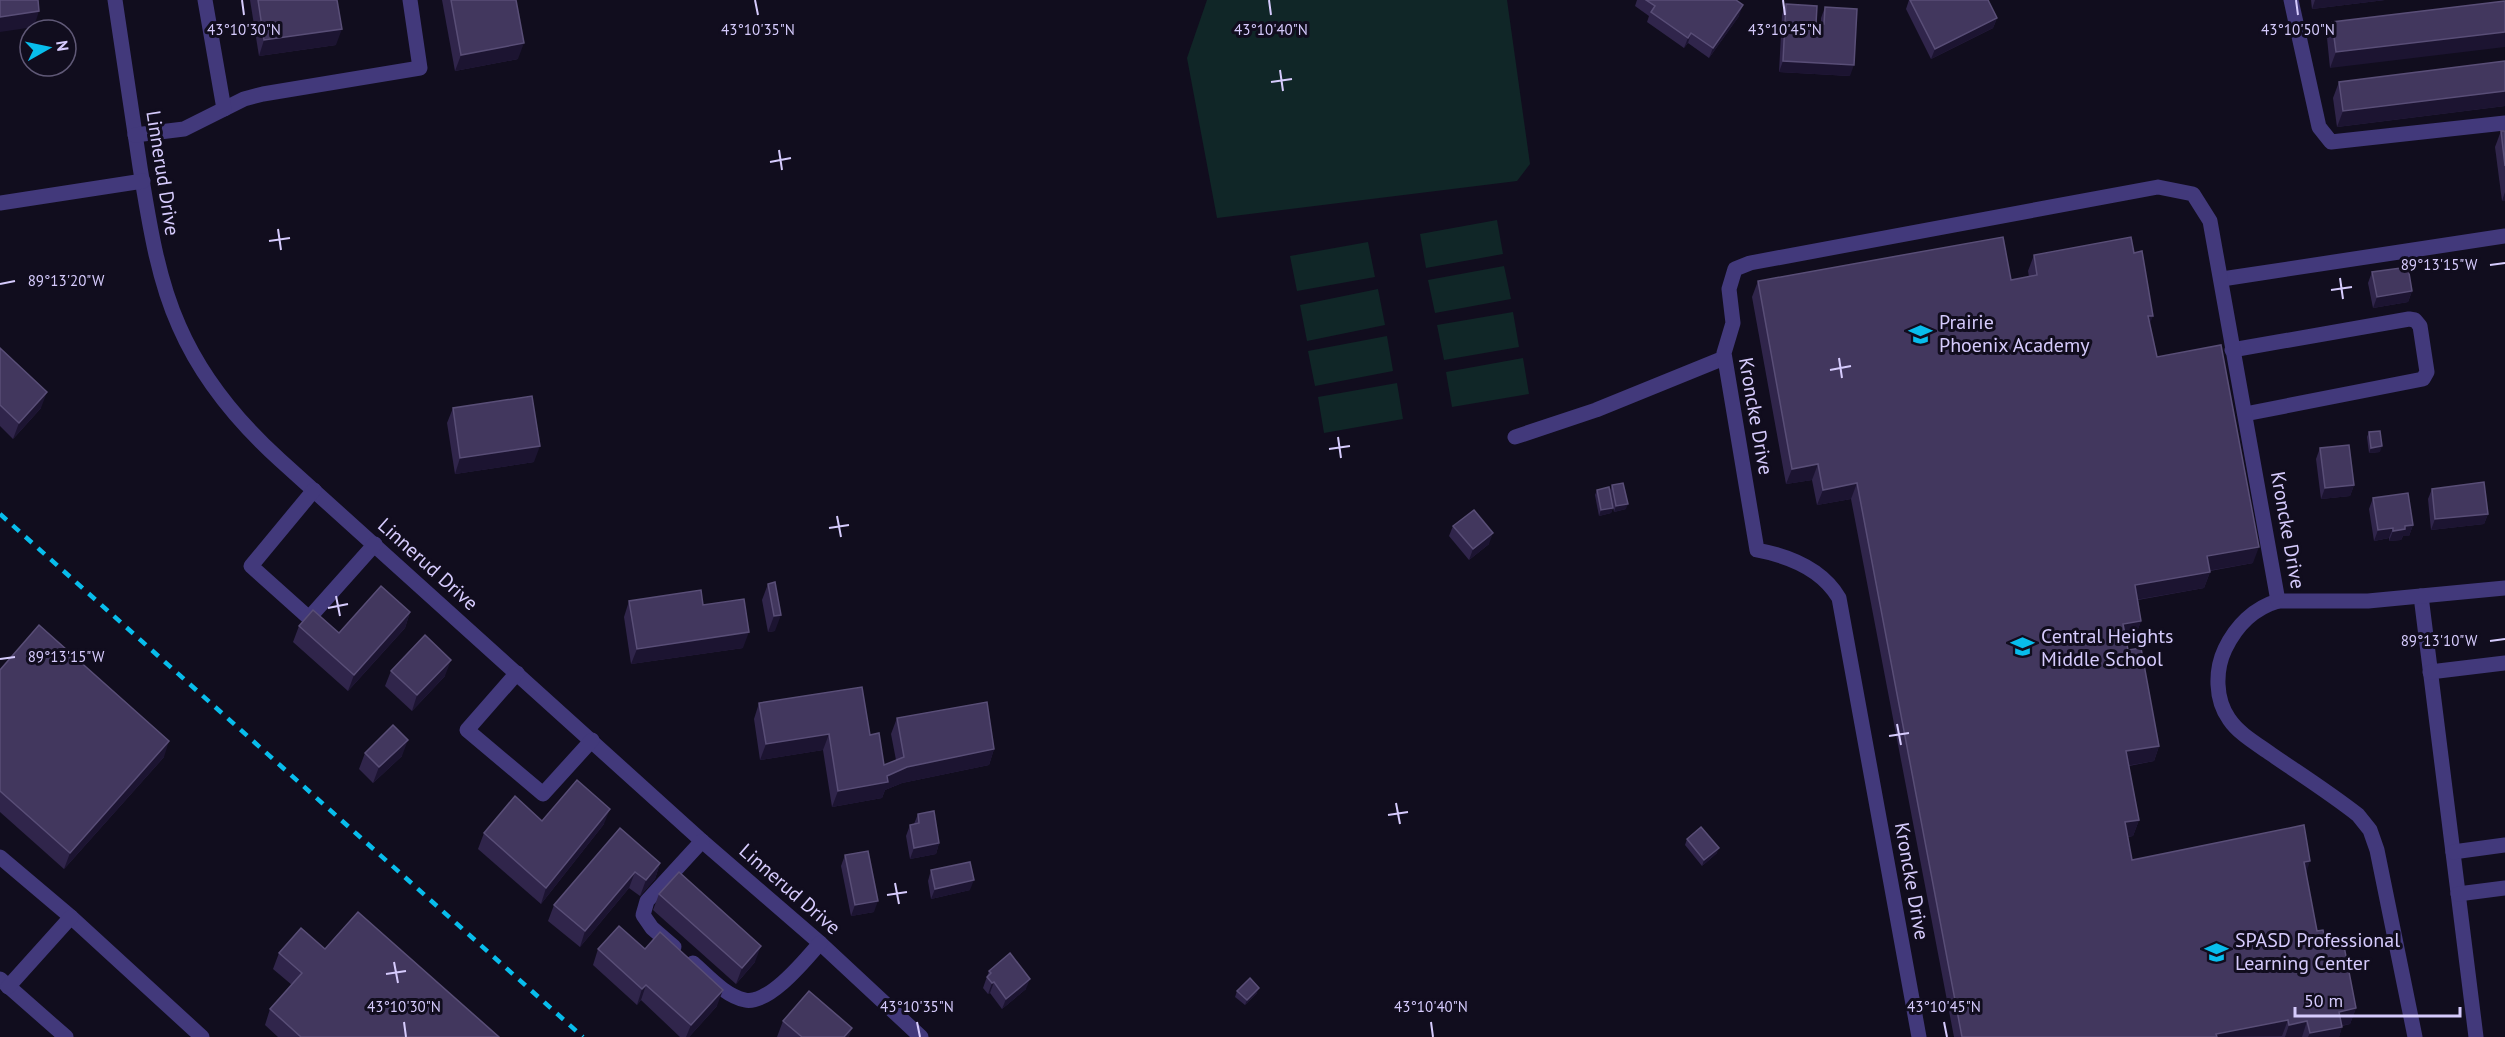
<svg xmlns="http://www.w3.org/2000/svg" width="2505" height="1037" font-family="'PT Sans',sans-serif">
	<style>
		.pitch { fill: #102627 }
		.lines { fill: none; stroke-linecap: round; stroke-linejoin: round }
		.minor { stroke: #42397b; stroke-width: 15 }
		.rail { stroke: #08bdec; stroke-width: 4.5; stroke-dasharray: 9 8; stroke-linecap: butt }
		.wall { fill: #30254b }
		.shaded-wall { fill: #1c1431 }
		.building { fill: #42375e; stroke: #594e77; stroke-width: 1.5 }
		.ticks { fill: none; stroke: #d6cbfd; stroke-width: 2 }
		.labels { text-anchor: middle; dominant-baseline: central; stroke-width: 6; stroke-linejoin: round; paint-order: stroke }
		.street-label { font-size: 20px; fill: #d6cbfd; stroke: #110d1e }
		.poi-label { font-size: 20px; fill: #d6cbfd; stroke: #110d1e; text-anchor: start }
		.ticks-label { font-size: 15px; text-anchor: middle; fill: #d6cbfd; stroke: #110d1e; stroke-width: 6; stroke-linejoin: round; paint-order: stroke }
	</style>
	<rect width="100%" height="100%" fill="#110d1e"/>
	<g class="pitch">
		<path d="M1207,0H1507L1530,164L1517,181L1217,218L1187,58Z"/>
		<path d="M1497,220L1503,254L1426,268L1420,234Z"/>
		<path d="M1368,242L1375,277L1297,291L1290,256Z"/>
		<path d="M1504,266L1511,299L1435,313L1428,280Z"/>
		<path d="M1378,289L1385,325L1307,341L1300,305Z"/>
		<path d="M1513,312L1519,347L1444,360L1437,325Z"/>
		<path d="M1387,336L1393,371L1315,386L1308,351Z"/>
		<path d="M1523,358L1529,394L1452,407L1446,372Z"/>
		<path d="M1397,383L1403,419L1324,433L1318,397Z"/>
	</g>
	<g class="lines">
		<g class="minor">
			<path d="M115,0C123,56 132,111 140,167C149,221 157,277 179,326C202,379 238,422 280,460L702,841L820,943L921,1037"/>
			<path d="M2291,0L2319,127L2331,142L2505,123"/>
			<path d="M224,109L244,99L263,94L420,68L410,0"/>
			<path d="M135,135L184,129L224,109L205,0"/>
			<path d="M0,203L143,181"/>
			<path d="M2222,279L2505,236"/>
			<path d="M2232,350L2409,319L2415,320L2420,326L2427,372L2423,379L2245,414"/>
			<path d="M1515,437L1596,410L1724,358"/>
			<path d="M314,490L251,566L309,618L375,544"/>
			<path d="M2421,596L2476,1037"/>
			<path d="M2278,601C2254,608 2236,626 2225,649C2215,670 2215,699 2229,719C2239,734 2257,744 2271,754C2300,774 2330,793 2358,815L2370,830L2377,850L2415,1037"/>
			<path d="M2430,672L2505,663"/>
			<path d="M517,673L467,730L543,794L592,740"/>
			<path d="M2453,852L2505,845"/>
			<path d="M0,857L71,917L202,1037"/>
			<path d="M2458,894L2505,888"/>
			<path d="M674,947L652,928L643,915L647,901L702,841"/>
			<path d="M693,963C708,976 725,996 745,1000C769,1005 806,959 820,943"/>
			<path d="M0,979L66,1037"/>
			<path d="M8,987L71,917"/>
			<path d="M1919,1037L1839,598C1822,569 1789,556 1757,550L1724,353L1733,323L1729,289L1735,269L1750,263L2158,187L2193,194L2210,221L2278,601H2368L2505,588"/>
		</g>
		<path class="rail" d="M0,514L583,1037"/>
	</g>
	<g class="wall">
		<path d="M250,0H337L336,45L259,56Z"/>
		<path d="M442,0H516L518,59L455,71Z"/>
		<path d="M1637,0H1736L1739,16L1709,58L1688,43L1684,48L1647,22L1649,16L1635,6Z"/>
		<path d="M1909,0H1988L1997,18L1993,28L1931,59L1906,9Z"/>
		<path d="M2311,0H2385L2312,9Z"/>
		<path d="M2505,1L2330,68L2327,38L2332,22Z"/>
		<path d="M1786,4L1816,24H1821V18L1825,7L1850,76L1779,72L1782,15Z"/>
		<path d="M2505,61V106L2337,127L2333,98L2339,82Z"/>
		<path d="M2501,131H2505V201H2502L2495,147Z"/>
		<path d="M2034,255L2150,324L2157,357L2253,563L2210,571V572L2204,588L2138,600L2141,621L2135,637L2125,639L2128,650L2159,746L2154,761L2129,766L2139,820L2133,836L2128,837L2132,860L2306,873L2317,931L2327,949L2356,1008L2350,1024L2342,1026L2339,1037H1954L1851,499L1817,505L1812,480L1786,484L1752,297L1758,281L2011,280L2029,277L2028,271Z"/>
		<path d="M2372,272L2412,291L2408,302L2373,308L2368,283Z"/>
		<path d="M0,348L41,408L13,439L0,426Z"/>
		<path d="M453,408L534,462L455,474L447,423Z"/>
		<path d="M2369,432L2380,452L2369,453L2367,437Z"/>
		<path d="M2320,448L2354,485L2350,496L2321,499L2316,459Z"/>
		<path d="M1612,485L1626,509L1614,512L1610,490Z"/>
		<path d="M2432,489L2488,514L2484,524L2431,530L2428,499Z"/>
		<path d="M1597,490L1613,508L1611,513L1599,516L1595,495Z"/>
		<path d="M2373,498L2413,525L2409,536H2403L2401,540L2389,541V538L2374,541L2369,509Z"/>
		<path d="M1453,526L1489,544L1469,560L1449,536Z"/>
		<path d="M775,582V631L768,632L762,600L768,584Z"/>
		<path d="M629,601L703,605L743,648L631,664L624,617Z"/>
		<path d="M410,612L405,628L348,691L293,642L299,626L339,633Z"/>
		<path d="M0,670L164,757L64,869L0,812Z"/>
		<path d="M391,671L445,676L412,711L385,686Z"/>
		<path d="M759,703L870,735L884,765L896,760L891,734L897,718L994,749L989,765L902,783L885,790L882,798L832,807L823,750L760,760L754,719Z"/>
		<path d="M365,753L402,756L373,783L359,769Z"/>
		<path d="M918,814L939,843L936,854L910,859L906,836L910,825L914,824Z"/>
		<path d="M542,821L604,824L541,904L478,849L484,833Z"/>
		<path d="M620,828L660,863L655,879L640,896L629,888L580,947L548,921L554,905Z"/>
		<path d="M1687,839L1717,853L1702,866L1685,845Z"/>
		<path d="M845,855L874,912L851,916L841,866Z"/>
		<path d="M931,870L970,890L931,899L928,881Z"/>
		<path d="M659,894L755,962L736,984L653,910Z"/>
		<path d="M325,949L499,1037H278L265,1025L270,1009L292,985L273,969L279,953Z"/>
		<path d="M598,949H645L717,1006L689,1037H680L641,1000L637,1005L593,965Z"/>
		<path d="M989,971L1026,989L1002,1009L990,993L988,994L983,988Z"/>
		<path d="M1237,991L1257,993L1245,1005L1235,997Z"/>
		<path d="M783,1021L849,1037H777Z"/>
	</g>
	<g class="shaded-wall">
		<path d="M2315,0H2385L2312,9Z"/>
		<path d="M1743,5L1739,16L1709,58L1713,48Z"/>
		<path d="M39,11L34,27L0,32V17Z"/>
		<path d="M1997,18L1993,28L1931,59L1935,49Z"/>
		<path d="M342,29L336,45L259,56L264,40Z"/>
		<path d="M2505,32V47L2330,68L2336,52Z"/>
		<path d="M1691,33L1688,43L1684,48L1688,38Z"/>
		<path d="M524,43L518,59L455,71L461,55Z"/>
		<path d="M1783,61L1854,65L1850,76L1779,72Z"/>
		<path d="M2505,91V106L2337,127L2343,111Z"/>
		<path d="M2505,192V201H2502Z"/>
		<path d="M2412,291L2408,302L2373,308L2377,297Z"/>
		<path d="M2148,316H2153L2147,331Z"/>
		<path d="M47,392L41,408L13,439L19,423Z"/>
		<path d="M540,446L534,462L455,474L460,458Z"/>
		<path d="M2382,446L2380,452L2369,453L2371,448Z"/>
		<path d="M1818,464L1812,480L1786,484L1792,469Z"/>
		<path d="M1857,483L1851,499L1817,505L1823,490Z"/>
		<path d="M2354,485L2350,496L2321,499L2325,488Z"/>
		<path d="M1628,504L1626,509L1614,512L1616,506Z"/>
		<path d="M1613,508L1611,513L1599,516L1601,510Z"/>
		<path d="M2488,514L2484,524L2431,530L2435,519Z"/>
		<path d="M2413,525L2409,536H2403L2401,540L2389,541L2393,531L2405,526Z"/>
		<path d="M2393,528L2389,538L2374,541L2378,530Z"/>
		<path d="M1493,533L1489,544L1469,560L1473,549Z"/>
		<path d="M2259,547L2253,563L2201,572L2207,556Z"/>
		<path d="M2210,572L2204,588L2129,601L2135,585Z"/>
		<path d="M410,612L405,628L348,691L354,675Z"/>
		<path d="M781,615L775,631L768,632L774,616Z"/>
		<path d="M2141,621L2135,637L2117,640L2123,624Z"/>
		<path d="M749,632L743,648L631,664L637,649Z"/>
		<path d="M451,660L445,676L412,711L417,695Z"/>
		<path d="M829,734L823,750L760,760L766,744Z"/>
		<path d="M408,740L402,756L373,783L379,767Z"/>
		<path d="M169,741L164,757L64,869L70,853Z"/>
		<path d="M2159,746L2154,761L2120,767L2126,751Z"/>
		<path d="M994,749L989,765L902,783L885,790L882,798L832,807L838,791L887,776L907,767Z"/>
		<path d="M610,809L604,824L541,904L546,888Z"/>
		<path d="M2139,820L2133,836L2119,838L2125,822Z"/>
		<path d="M939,843L936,854L910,859L914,848Z"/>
		<path d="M1719,848L1717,853L1702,866L1704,860Z"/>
		<path d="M2310,861L2305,877L2304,862Z"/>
		<path d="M660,863L655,879L640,896L646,880Z"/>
		<path d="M635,872L629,888L580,947L585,931Z"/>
		<path d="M974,880L970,890L931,899L935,889Z"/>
		<path d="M878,901L874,912L851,916L855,905Z"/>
		<path d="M761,946L755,962L736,984L742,968Z"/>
		<path d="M1030,979L1026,989L1002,1009L1006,999Z"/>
		<path d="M994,982L990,993L988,994L992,983Z"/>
		<path d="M646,985L641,1000L637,1005L642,989Z"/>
		<path d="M1259,988L1257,993L1245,1005L1247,1000Z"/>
		<path d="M723,990L717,1006L689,1037H686L691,1025Z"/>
		<path d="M2356,1008L2350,1024L2333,1027L2339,1012Z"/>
		<path d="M2288,1020L2282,1036L2215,1037L2216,1034Z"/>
		<path d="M2307,1021L2302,1037H2285L2289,1025Z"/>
		<path d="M2342,1027L2339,1037H2308L2310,1033Z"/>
		<path d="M852,1028L849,1037H844Z"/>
	</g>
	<g class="building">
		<path d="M0,0H38L39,11L0,17Z"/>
		<path d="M258,0H337L342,29L264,40Z"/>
		<path d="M451,0H516L524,43L461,55Z"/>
		<path d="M1646,0H1736L1743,5L1713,48L1691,33L1688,38L1651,12L1655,6Z"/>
		<path d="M1910,0H1988L1997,18L1935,49Z"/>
		<path d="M2505,1V32L2336,52L2332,22Z"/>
		<path d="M1786,4L1817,6L1816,24H1824L1825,7L1857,9L1854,65L1783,61Z"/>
		<path d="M2505,61V91L2343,111L2339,82Z"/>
		<path d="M2501,131H2505V166Z"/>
		<path d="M2003,237L2011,280L2037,275L2034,255L2131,237L2134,253L2142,251L2153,316H2148L2157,357L2221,345L2259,547L2207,556L2210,572L2135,585L2141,621L2123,624L2128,650L2141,648L2159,746L2126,751L2139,820L2125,822L2132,860L2304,825L2310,861L2304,862L2317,931L2323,930L2327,949L2344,946L2356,1008L2339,1012L2342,1027L2310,1033L2307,1021L2289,1025L2288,1020L2216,1034L2217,1037H1962L1857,483L1823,490L1818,464L1792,469L1758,281Z"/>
		<path d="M2408,267L2412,291L2377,297L2372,272Z"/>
		<path d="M0,348L47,392L19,423L0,405Z"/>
		<path d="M532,396L540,446L460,458L453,408Z"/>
		<path d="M2380,431L2382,446L2371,448L2369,432Z"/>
		<path d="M2349,445L2354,485L2325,488L2320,448Z"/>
		<path d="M2484,482L2488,514L2435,519L2432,489Z"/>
		<path d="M1623,483L1628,504L1616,506L1612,485Z"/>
		<path d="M1609,487L1613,508L1601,510L1597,490Z"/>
		<path d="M2408,493L2413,525L2405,526V529L2393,531V528L2378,530L2373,498Z"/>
		<path d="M1474,510L1493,533L1473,549L1453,526Z"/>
		<path d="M775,582L781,615L774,616L768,584Z"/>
		<path d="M381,586L410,612L354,675L299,626L313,610L339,633Z"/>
		<path d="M701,590L703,605L744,599L749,632L637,649L629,601Z"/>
		<path d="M39,625L169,741L70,853L0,791V670Z"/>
		<path d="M425,635L451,660L417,695L391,671Z"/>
		<path d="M862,687L870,735L879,733L884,765L904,757L897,718L987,702L994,749L907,767L887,776L888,782L838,791L829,734L766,744L759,703Z"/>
		<path d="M393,725L408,740L379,767L365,753Z"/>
		<path d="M577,780L610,809L546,888L484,833L515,796L542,821Z"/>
		<path d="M934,811L939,843L914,848L910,825L919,823L918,814Z"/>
		<path d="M1701,827L1719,848L1704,860L1687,839Z"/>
		<path d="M620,828L660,863L646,880L635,872L585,931L554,905Z"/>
		<path d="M868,851L878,901L855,905L845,855Z"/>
		<path d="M970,862L974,880L935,889L931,870Z"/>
		<path d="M679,872L761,946L742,968L659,894Z"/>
		<path d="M358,912L499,1037H301L270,1009L302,973L279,953L301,928L325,949Z"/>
		<path d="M619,926L645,949L660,932L723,990L691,1025L646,985L642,989L598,949Z"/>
		<path d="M1010,953L1030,979L1006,999L994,982L992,983L987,977L991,973L989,971Z"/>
		<path d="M1250,978L1259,988L1247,1000L1237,991Z"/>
		<path d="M809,991L852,1028L844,1037H802L783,1021Z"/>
	</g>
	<path class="ticks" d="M242,0L244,15M755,0L758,15M1269,0L1271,15M1783,0L1785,15M2296,0L2298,15M1280,70L1283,91M1271,82L1292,79M779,150L782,170M770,162L791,158M278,229L281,250M269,241L290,238M2490,265L2505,263M2340,278L2343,299M0,284L15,281M2331,290L2352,287M1839,358L1842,378M1830,370L1851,366M1338,437L1341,458M1329,449L1350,446M837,516L841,537M829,528L849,525M336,596L340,616M328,608L348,604M2490,641L2505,639M0,659L15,657M1897,724L1901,745M1889,736L1909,733M1396,803L1400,824M1388,815L1408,812M895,883L899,904M887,895L907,892M394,962L398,983M386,974L406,971M404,1022L406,1037M917,1022L920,1037M1431,1022L1433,1037M1944,1022L1947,1037"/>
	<defs>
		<symbol id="school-bare" viewBox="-9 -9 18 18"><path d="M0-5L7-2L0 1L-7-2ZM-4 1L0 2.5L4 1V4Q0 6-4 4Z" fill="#08bdec" stroke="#110d1e" stroke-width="2.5" paint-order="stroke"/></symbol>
	</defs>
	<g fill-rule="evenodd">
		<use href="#school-bare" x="1904" y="318" width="33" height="33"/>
		<use href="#school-bare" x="2006" y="630" width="33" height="33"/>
		<use href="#school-bare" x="2200" y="936" width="33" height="33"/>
	</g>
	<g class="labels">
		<g class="street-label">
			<text transform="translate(163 173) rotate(81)">Linnerud Drive</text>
			<text transform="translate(1756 416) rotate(80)">Kroncke Drive</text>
			<text transform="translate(2288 530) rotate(80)">Kroncke Drive</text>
			<text transform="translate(428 564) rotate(42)">Linnerud Drive</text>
			<text transform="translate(1912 881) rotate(80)">Kroncke Drive</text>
			<text transform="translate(790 889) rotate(41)">Linnerud Drive</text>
		</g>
		<g class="poi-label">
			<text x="1939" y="322">Prairie<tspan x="1939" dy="23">Phoenix Academy</tspan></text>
			<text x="2041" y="636">Central Heights<tspan x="2041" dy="23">Middle School</tspan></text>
			<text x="2235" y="940">SPASD Professional<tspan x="2235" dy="23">Learning Center</tspan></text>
		</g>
	</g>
	<g class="ticks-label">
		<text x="244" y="35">43°10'30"N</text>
		<text x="758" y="35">43°10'35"N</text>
		<text x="1271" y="35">43°10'40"N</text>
		<text x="1785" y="35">43°10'45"N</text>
		<text x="2298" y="35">43°10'50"N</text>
		<text x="2439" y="270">89°13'15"W</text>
		<text x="66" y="286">89°13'20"W</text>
		<text x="2439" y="646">89°13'10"W</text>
		<text x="66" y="662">89°13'15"W</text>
		<text x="404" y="1012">43°10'30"N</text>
		<text x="917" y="1012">43°10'35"N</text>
		<text x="1431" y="1012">43°10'40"N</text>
		<text x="1944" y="1012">43°10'45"N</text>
	</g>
	<g transform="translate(48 48) rotate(81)"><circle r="28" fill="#110d1e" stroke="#605977" stroke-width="1.5"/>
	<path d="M0-4.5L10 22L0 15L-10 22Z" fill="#08bdec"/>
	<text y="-9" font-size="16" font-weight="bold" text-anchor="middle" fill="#d6cbfd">N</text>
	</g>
	<path d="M2295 1007v9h165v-9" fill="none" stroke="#d6cbfd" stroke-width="3"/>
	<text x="2304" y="1007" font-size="18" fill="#d6cbfd" stroke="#110d1e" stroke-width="4.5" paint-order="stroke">50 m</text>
</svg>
